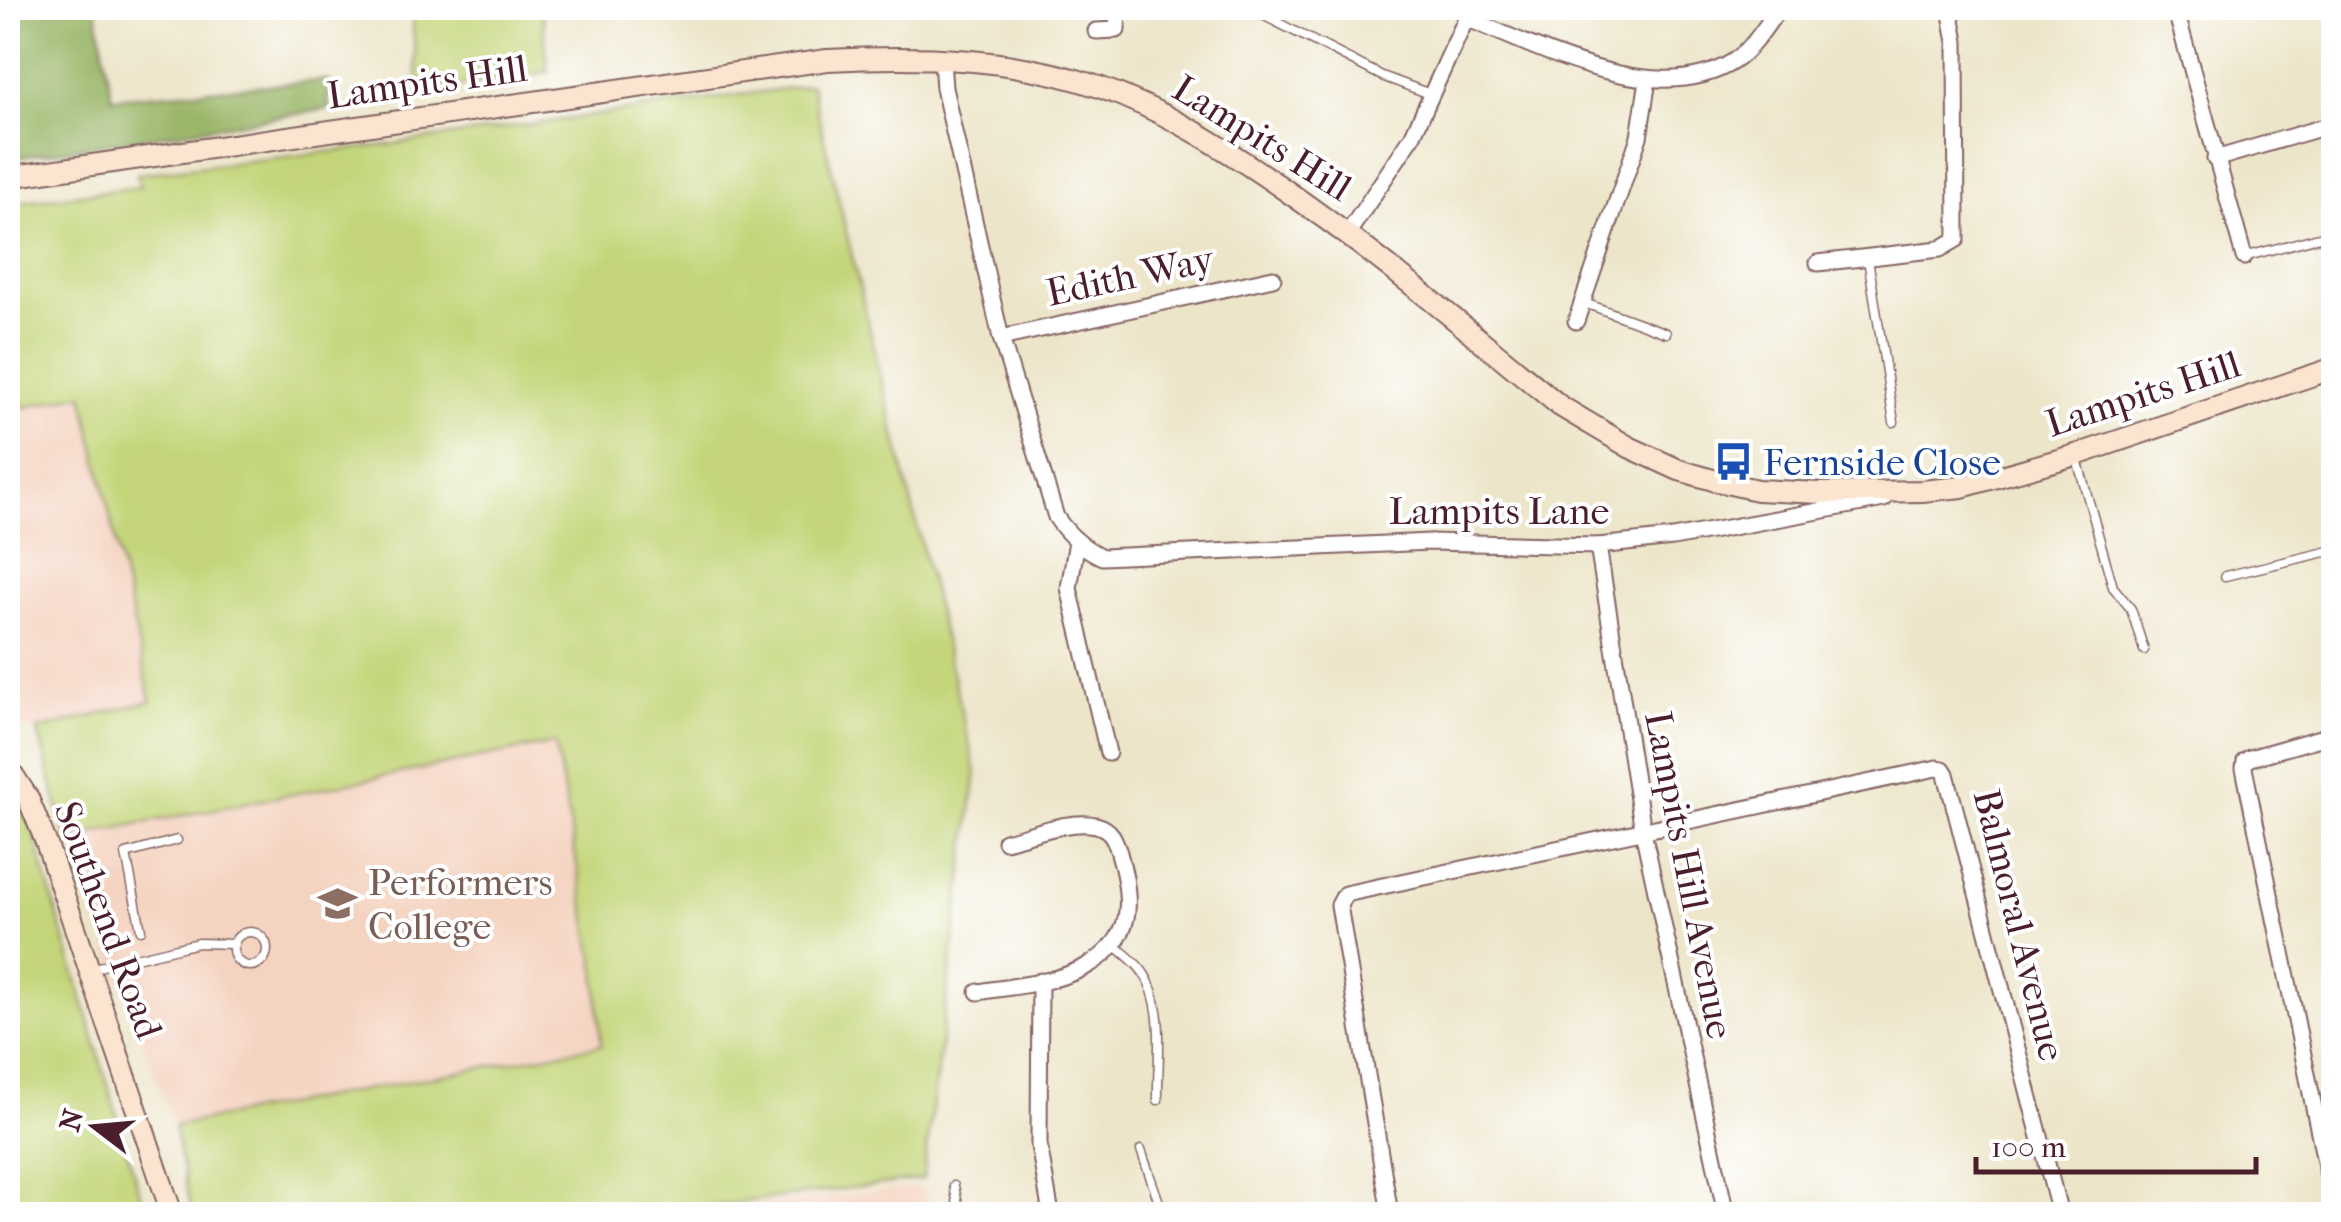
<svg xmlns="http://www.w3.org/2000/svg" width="2341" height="1222" font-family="'IM FELL French Canon',serif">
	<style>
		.built { fill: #f4d3c0 }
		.green { fill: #c3d578; stroke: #867a52; stroke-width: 2.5 }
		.forest { fill: #9ab668; stroke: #726a4a; stroke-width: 2.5 }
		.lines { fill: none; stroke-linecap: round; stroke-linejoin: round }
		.lane-casing { stroke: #836462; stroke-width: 11 }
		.street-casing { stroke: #836462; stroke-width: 19 }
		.secondary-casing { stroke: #836462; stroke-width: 24 }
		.lane { stroke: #fff; stroke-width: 8 }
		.street { stroke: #fff; stroke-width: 15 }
		.secondary { stroke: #fce5d0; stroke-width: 20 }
		.labels { text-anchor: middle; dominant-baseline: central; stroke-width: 8; stroke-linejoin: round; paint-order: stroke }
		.street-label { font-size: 38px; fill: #4a1f2b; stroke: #fff }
		.transit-label { font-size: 38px; fill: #164399; stroke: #fff; text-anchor: start }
		.education-label { font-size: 38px; fill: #785e54; stroke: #fff; text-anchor: start }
	</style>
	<rect width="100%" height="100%" fill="#fff"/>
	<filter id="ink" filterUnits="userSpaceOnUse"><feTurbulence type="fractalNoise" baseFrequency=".01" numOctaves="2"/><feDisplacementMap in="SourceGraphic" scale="20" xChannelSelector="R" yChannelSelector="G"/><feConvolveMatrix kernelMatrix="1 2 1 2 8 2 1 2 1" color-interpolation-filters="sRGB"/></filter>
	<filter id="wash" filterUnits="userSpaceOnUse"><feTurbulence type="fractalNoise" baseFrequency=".0048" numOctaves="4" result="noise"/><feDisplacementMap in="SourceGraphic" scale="40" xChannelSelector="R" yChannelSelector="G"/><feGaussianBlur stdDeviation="2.25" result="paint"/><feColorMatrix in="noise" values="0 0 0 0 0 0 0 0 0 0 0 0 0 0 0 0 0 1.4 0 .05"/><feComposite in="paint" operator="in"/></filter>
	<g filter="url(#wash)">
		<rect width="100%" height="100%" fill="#ede5c9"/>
		<g class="built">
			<path d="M83,394L152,702L38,730L8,727V411Z"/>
			<path d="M555,742L596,970L601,1045L177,1133L66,838Z"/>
			<path d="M922,1186L929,1214H686Z"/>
		</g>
		<g class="green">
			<path d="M411,8H542L548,72L419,92Z"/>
			<path d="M811,85L976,772L923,1179L650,1214H192L174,1126L601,1045L596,970L555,743L66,838L38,730L151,701L83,394L8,411V203L140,187L137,174L379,146Z"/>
			<path d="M8,795L31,825L146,1214H8Z"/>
		</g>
		<path class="forest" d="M8,8H96L112,98L328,80L329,109L8,159Z"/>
	</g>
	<g filter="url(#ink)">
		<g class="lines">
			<defs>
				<g id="lane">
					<path d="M1249,8L1382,76L1430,94"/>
					<path d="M2244,257L2334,233"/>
					<path d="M1868,259L1894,422"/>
					<path d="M1582,302L1666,333"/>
					<path d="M2077,459L2113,587L2131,609L2144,650"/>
					<path d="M2225,576L2334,550"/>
					<path d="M141,930L126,854L177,840"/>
					<circle cx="250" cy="949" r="17"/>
					<path d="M1112,943C1126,955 1142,966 1149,983C1165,1017 1157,1064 1158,1100"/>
					<path d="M90,969L198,943L234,944"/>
					<path d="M1141,1150L1163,1214"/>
					<path d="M954,1186L960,1214"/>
				</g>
				<g id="street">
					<path d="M2175,8L2244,257"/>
					<path d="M1466,18C1540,48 1658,110 1734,61C1753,48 1766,26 1779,8"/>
					<path d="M1096,31L1117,30L1118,8"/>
					<path d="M942,60L944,88L1001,338L1056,517C1068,535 1083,548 1102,557L1430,542L1598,546L1673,538L1884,499"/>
					<path d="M2215,159L2334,124"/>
					<path d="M1348,233L1412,137L1471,8"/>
					<path d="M1818,263L1940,249L1957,239L1956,42L1950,8"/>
					<path d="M1576,321L1639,137L1648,80"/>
					<path d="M1001,338L1273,278"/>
					<path d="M1077,541L1069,588L1108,753"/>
					<path d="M1598,546L1643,831L1726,1214"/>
					<path d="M2334,734L2250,758L2245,761L2244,768L2334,1205"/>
					<path d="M1040,981L1039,1145L1051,1214"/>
					<path d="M978,992C1013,986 1053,984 1085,967C1135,940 1133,901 1119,853C1115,840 1112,829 1096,825C1069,819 1032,835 1005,841"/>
					<path d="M1390,1214L1339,905L1345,894L1937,768L1943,769L1946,774L2060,1214"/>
				</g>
				<g id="secondary">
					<path d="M8,177L827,60C918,55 1012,57 1099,87C1164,110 1221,146 1278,185C1377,253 1468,330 1560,406L1629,447L1679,470L1713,480L1757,490L1820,493L1922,491L1962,487L2079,454L2334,368"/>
					<path d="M8,767L28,798L46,842L172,1214"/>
				</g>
			</defs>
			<use href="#lane" class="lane-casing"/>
			<use href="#street" class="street-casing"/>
			<use href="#secondary" class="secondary-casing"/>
			<use href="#lane" class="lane"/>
			<use href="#street" class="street"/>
			<use href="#secondary" class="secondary"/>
		</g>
	</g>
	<defs>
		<symbol id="bus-bare" viewBox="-9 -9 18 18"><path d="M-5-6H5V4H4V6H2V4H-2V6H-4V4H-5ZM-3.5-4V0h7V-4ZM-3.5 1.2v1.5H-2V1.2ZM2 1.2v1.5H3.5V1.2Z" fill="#1a4fb4" stroke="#fff" stroke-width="2.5" paint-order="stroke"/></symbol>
		<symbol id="university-bare" viewBox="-9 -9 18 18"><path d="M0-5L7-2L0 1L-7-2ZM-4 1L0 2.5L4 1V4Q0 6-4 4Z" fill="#8d6e63" stroke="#fff" stroke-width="2.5" paint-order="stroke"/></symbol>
	</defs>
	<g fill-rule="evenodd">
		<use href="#bus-bare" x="1706" y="434" width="55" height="55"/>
		<use href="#university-bare" x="310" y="876" width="55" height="55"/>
	</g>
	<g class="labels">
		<g class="street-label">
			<text transform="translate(427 82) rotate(-8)">Lampits Hill</text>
			<text transform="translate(1262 138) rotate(32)">Lampits Hill</text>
			<text transform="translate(1130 276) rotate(-12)">Edith Way</text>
			<text transform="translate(2143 394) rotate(-18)">Lampits Hill</text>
			<text x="1499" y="511">Lampits Lane</text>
			<text transform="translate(1689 875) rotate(79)">Lampits Hill Avenue</text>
			<text transform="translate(108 920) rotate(70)">Southend Road</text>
			<text transform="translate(2019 925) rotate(76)">Balmoral Avenue</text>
		</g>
		<g class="transit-label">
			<text x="1763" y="462">Fernside Close</text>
		</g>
		<g class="education-label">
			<text x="368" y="882">Performers<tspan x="368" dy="44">College</tspan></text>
		</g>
	</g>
	<rect width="2341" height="1222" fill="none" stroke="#fff" stroke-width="40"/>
	<g transform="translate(95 1127) rotate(286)" stroke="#ffffff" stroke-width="8" paint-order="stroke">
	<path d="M0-8L18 38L0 25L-18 38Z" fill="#4a1f2b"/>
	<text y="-15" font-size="28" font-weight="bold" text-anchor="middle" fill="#4a1f2b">N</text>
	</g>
	<path d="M1976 1157v15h280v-15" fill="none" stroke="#4a1f2b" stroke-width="5"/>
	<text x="1991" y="1157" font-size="30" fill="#4a1f2b" stroke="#ffffff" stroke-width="8" paint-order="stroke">100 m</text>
</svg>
